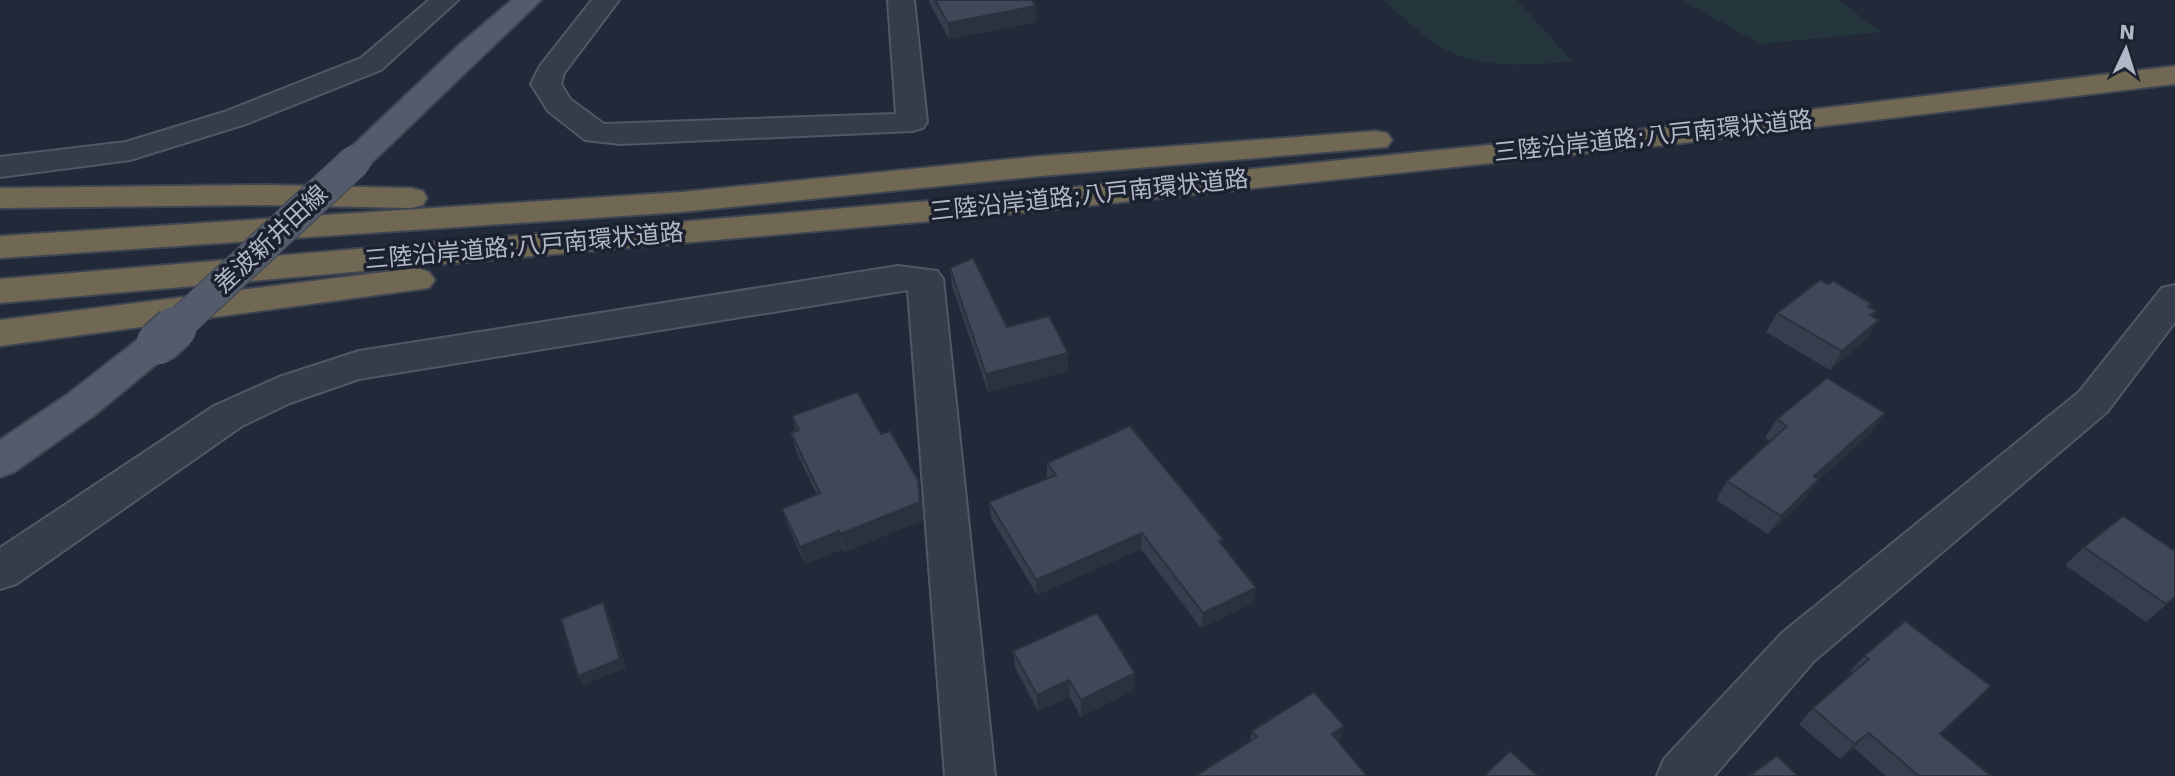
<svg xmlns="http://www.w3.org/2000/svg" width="2175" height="776" font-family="'DejaVu Sans','Noto Sans JP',sans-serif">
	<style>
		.green { fill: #24363b }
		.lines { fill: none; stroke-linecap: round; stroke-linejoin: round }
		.minor-casing { stroke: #515765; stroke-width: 4 }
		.major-casing { stroke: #3f4553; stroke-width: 4 }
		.highway-casing { stroke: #3e4452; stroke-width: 4 }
		.minor { fill: #363c4a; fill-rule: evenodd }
		.major { fill: #545b6b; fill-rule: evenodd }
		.highway { fill: #706853; fill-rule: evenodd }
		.major-bridge-far1-casing { stroke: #3f4553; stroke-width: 34; stroke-linecap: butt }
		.major-bridge-casing { stroke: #3f4553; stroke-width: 46; stroke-linecap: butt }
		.major-bridge-far1 { stroke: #545b6b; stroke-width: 32 }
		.major-bridge { stroke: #545b6b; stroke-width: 43 }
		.wall { fill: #353e4d }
		.shaded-wall { fill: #2b323e }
		.building { fill: #3e4859; stroke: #2b323e; stroke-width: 2 }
		.labels { text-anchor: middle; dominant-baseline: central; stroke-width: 7; stroke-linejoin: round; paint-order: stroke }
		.street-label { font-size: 24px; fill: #b1b7c6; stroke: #1b212f }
	</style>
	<rect width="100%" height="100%" fill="#222a3a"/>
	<g class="green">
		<path d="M1383,0H1517L1572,61C1534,65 1477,70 1443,48C1421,35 1402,17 1383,0Z"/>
		<path d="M1682,0H1838L1882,32L1760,44Z"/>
	</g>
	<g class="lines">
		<defs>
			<g id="minor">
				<path d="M429,0H458L381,70L246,124L130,160L0,177V157L126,142L224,112L361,58Z"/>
				<path d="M592,0H619L564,73L561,84L570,99L604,124L896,114L888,0H914L927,122L923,128L912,131L621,144L585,140L548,111L531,84L540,66Z"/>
				<path d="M898,266L937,271L943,279L995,776H945L908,290L359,379L290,403L242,426L16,584L0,589V548L214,406L279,377L359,351Z"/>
				<path d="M2175,285V322L2107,412L1814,661L1714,776H1657L1664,759L1782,633L2079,392L2162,288Z"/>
			</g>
			<g id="major">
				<path d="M512,0H541L366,168L355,171L344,168L339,161L344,154L459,45Z"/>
				<path d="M158,330L171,334L177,343L171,352L96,414L14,472L0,477V440L68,394L145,334Z"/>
			</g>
			<g id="highway">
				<path d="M2175,66V84L1674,144L999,215L0,303V279L999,195L1674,126Z"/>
				<path d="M1376,131L1387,133L1392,140L1387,147L1041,176L681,212L0,258V236L681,192L1041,156Z"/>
				<path d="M266,185L411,188L423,191L427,198L423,205L411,208L266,205L0,208V188Z"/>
				<path d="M417,268L429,272L435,280L429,288L0,346V320Z"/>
			</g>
		</defs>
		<use href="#minor" class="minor-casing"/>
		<use href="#major" class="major-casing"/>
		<use href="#highway" class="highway-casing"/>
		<use href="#minor" class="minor"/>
		<use href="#major" class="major"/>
		<use href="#highway" class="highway"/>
		<defs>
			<path id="major-bridge-far1" d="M173,330L355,161"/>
			<path id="major-bridge" d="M158,343L175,328"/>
		</defs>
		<use href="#major-bridge-far1" class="major-bridge-far1-casing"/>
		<use href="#major-bridge" class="major-bridge-casing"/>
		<use href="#major-bridge-far1" class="major-bridge-far1"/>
		<use href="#major-bridge" class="major-bridge"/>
	</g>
	<g class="wall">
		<path d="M929,0H1032L1037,22L949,39L930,4Z"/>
		<path d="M950,268L1007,327L1068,371L988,392L952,286Z"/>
		<path d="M1870,307L1876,311L1873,316L1867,339L1830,370L1766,332L1777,313Z"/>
		<path d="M792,416L881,434L921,498L923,520L845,552L843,549L805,564L788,526L782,509L817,495L796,451L791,433L796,432Z"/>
		<path d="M1777,419L1872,432L1819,479L1806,498L1768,534L1716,500L1727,481L1770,441L1765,438Z"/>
		<path d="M1047,463L1223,539L1222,545L1253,603L1201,628L1141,549L1037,595L991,518L989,502L1047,479Z"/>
		<path d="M2084,547L2175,597L2146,622L2065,565Z"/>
		<path d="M1905,621L1940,734L1991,776H1886L1854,748L1840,759L1799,724L1813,708L1852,673L1850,671L1864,656Z"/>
		<path d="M1013,651L1134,690L1081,717L1070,697L1038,711L1015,668Z"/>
		<path d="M1252,731L1339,742L1367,776H1197L1250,742Z"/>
	</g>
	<g class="shaded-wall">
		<path d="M1036,6L1037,22L949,39L948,23Z"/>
		<path d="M1879,320L1867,339L1830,370L1842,351Z"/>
		<path d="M1068,353V371L988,392L986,374Z"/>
		<path d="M1885,413L1872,432L1801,495L1814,476Z"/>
		<path d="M1819,479L1806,498L1768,534L1781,516Z"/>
		<path d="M918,480L923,520L845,552L840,534Z"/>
		<path d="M839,531L843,549L805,564L800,547Z"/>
		<path d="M1142,533L1141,549L1037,595L1036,580Z"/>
		<path d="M1256,588L1253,603L1201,628L1203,613Z"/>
		<path d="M603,602L608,612L626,668L583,685L578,676Z"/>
		<path d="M1135,673L1134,690L1081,717V700Z"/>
		<path d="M1069,680L1070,697L1038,711L1037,695Z"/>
		<path d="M1344,726L1339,743L1332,734Z"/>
		<path d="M1869,733L1854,748L1840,759L1854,744Z"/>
	</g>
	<g class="building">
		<path d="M935,0H1032L1036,6L948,23Z"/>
		<path d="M973,258L1007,327L1049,316L1068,353L986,374L950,268Z"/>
		<path d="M1820,280L1829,284L1833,281L1872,304L1868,306L1876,311L1870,315L1879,320L1842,351L1777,313Z"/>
		<path d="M1827,378L1885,413L1814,476L1819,479L1781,516L1727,481L1787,426L1777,419Z"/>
		<path d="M857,392L881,434L890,431L918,480L920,502L840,534L839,531L800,547L782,509L820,493L791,433L799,430L792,416Z"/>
		<path d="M1130,426L1223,539L1219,541L1256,588L1203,613L1142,533L1036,580L989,502L1056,475L1047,463Z"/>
		<path d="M2123,516L2175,551V597L2166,604L2084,547Z"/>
		<path d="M603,602L620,659L578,676L561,619Z"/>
		<path d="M1097,613L1135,673L1081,700L1069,680L1037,695L1013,651Z"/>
		<path d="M1905,621L1991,686L1940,734L1991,776H1919L1869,733L1854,744L1813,708L1869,659L1864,656Z"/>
		<path d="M1314,692L1344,726L1332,734L1367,776H1198L1197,775L1257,737L1252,731Z"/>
		<path d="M1510,751L1538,776H1484Z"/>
		<path d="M1777,756L1798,776H1749Z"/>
	</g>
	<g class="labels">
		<g class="street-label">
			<text transform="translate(1653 136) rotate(-6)">三陸沿岸道路;八戸南環状道路</text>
			<text transform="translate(1089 195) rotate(-6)">三陸沿岸道路;八戸南環状道路</text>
			<text transform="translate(271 239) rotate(-43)">差波新井田線</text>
			<text transform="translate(524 246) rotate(-5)">三陸沿岸道路;八戸南環状道路</text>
		</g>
	</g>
	<g transform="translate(2126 49) rotate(4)" stroke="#1b212f" stroke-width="5" paint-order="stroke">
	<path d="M0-5L12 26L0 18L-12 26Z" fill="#b1b7c6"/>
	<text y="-10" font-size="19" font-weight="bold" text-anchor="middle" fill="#b1b7c6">N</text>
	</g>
</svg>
